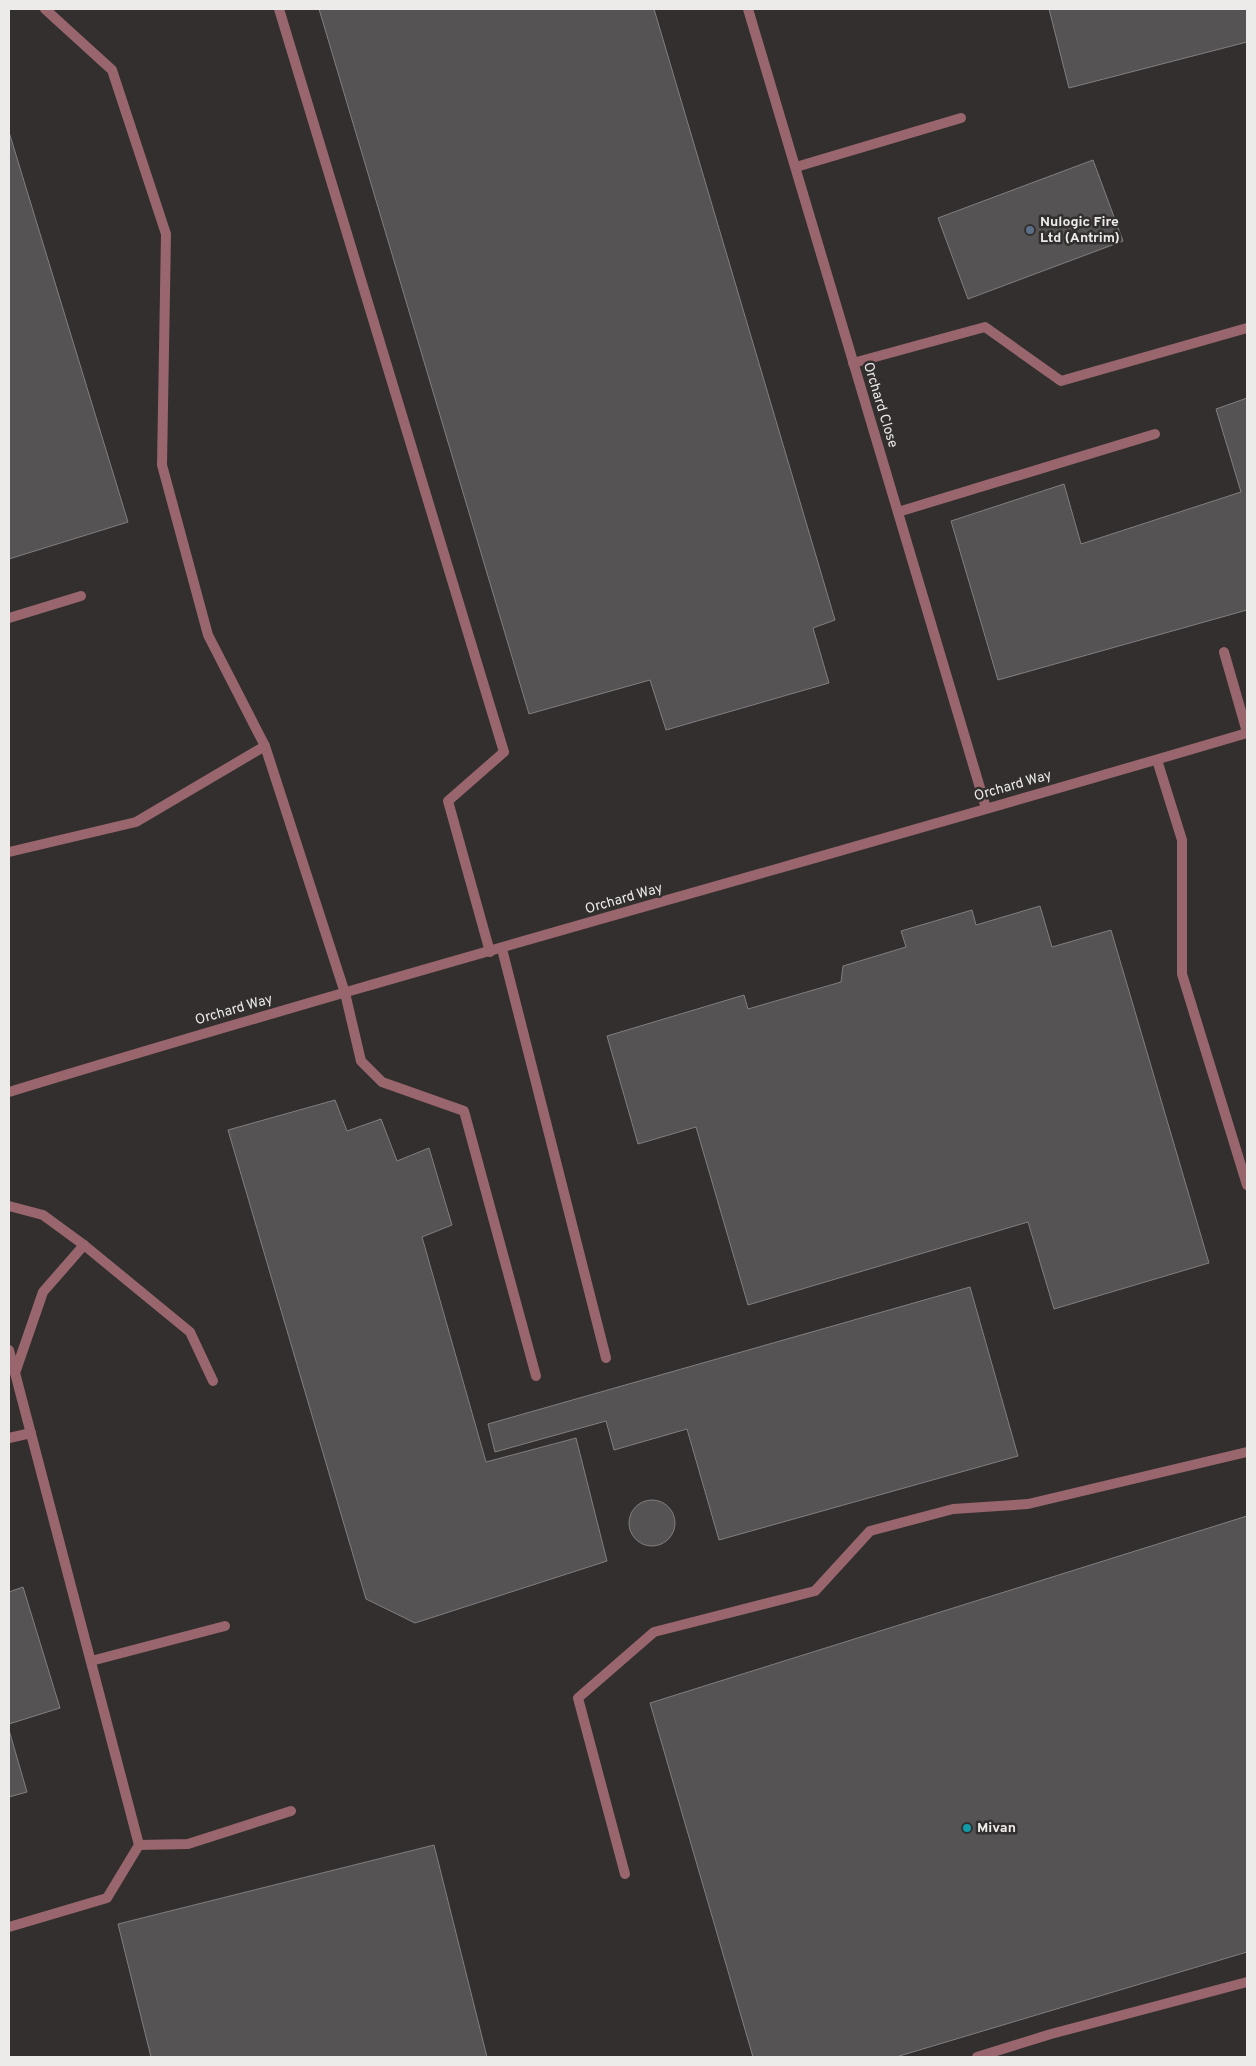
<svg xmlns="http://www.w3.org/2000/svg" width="1256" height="2066" font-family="Overpass,sans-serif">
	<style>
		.building { fill: #565355; stroke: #827e81 }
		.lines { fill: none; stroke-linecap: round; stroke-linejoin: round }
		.service { stroke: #98666c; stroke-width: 10 }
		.minor { stroke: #98666c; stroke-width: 10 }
		.service-dot { fill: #5c6f8a; stroke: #322f2e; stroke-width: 2 }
		.culture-dot { fill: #0f9aa8; stroke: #322f2e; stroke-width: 2 }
		.labels { text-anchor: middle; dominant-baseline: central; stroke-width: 5; stroke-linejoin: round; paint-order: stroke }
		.poi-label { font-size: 14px; font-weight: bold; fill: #edebea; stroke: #322f2e; text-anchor: start }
		.street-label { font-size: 14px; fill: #edebea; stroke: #322f2e }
	</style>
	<rect width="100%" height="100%" fill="#322f2e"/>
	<g class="building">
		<path d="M319,9H654L835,620L813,628L829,683L666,730L650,680L529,714Z"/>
		<path d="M1049,9H1247V42L1069,88Z"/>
		<path d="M9,132L128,522L9,559Z"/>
		<path d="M1093,160L1123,241L968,299L938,218Z"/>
		<path d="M1247,398V610L998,680L951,521L1064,484L1081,544L1241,492L1216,409Z"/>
		<path d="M1040,906L1052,947L1111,930L1209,1263L1054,1309L1028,1222L748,1305L696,1127L638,1144L607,1036L744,995L748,1009L841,982L843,966L906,947L901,931L972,910L976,925Z"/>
		<path d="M335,1100L347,1131L381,1119L397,1161L429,1148L452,1225L422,1237L486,1462L576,1438L607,1561L415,1623L366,1599L228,1130Z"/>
		<path d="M970,1287L1018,1456L719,1540L687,1429L614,1450L606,1421L495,1452L488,1424Z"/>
		<circle cx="652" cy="1523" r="23"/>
		<path d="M1247,1516V1952L896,2057H753L650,1703Z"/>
		<path d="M23,1587L60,1708L9,1724V1592Z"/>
		<path d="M9,1730L27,1792L9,1797Z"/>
		<path d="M434,1845L487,2057H151L118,1924Z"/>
	</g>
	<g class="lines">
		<g class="service">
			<path d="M45,9L112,70L166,234L162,465L208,635L265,746L345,993L361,1061L382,1082L464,1111L536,1376"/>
			<path d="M279,9L504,752L448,801L490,952"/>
			<path d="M796,167L961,118"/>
			<path d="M853,363L985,327L1061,381L1247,328"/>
			<path d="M898,512L1155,434"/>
			<path d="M9,618L81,596"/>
			<path d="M1224,652L1247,732"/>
			<path d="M1157,760L1182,840V974L1247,1185"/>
			<path d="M9,852L136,822L265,746"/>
			<path d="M502,949L606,1358"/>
			<path d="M9,1206L43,1215L84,1245L190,1332L213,1381"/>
			<path d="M9,1350L139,1845L107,1898L9,1927"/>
			<path d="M15,1373L43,1292L84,1245"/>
			<path d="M9,1438L31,1433"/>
			<path d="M91,1661L225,1626"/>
			<path d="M139,1845L188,1844L291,1811"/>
			<path d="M625,1874L578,1698L654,1632L815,1591L870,1531L953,1509L1028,1504L1247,1452"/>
			<path d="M977,2057L1051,2034L1247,1982"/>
		</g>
		<g class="minor">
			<path d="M748,9L986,808"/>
			<path d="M9,1092C420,967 835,855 1247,733"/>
		</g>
	</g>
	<circle class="service-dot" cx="1030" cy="230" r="5"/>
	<circle class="culture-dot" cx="967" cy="1828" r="5"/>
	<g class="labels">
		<g class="poi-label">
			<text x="1040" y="222">Nulogic Fire<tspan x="1040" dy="16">Ltd (Antrim)</tspan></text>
			<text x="977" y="1828">Mivan</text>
		</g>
		<g class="street-label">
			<text transform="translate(880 405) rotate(73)">Orchard Close</text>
			<text transform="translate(1013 786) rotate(-16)">Orchard Way</text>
			<text transform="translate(624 899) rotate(-16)">Orchard Way</text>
			<text transform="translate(234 1010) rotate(-16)">Orchard Way</text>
		</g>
	</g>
	<rect width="1256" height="2066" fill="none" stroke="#edebea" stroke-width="20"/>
</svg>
